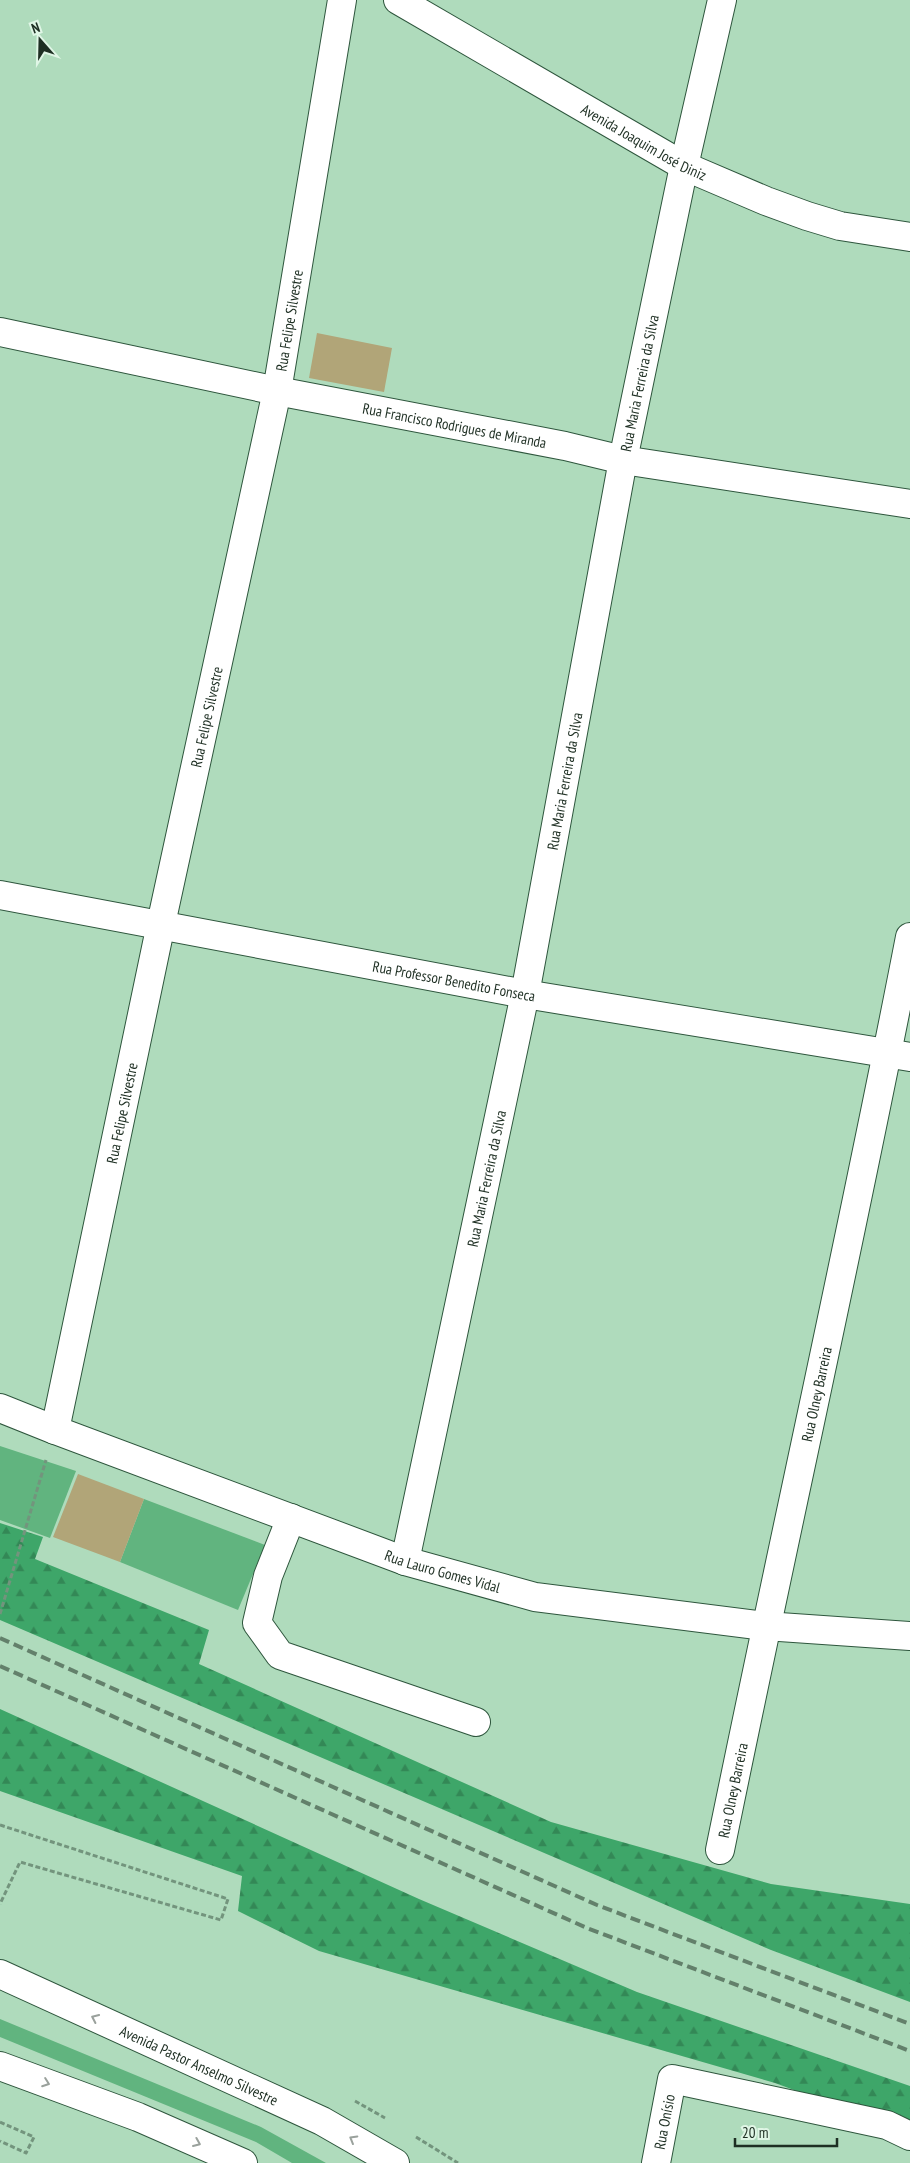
<svg xmlns="http://www.w3.org/2000/svg" width="910" height="2163" font-family="'PT Sans Narrow',sans-serif">
	<style>
		.green { fill: #61b47f }
		.forest { fill: url(#forest-firs) }
		.building { fill: #b1a578 }
		.lines { fill: none; stroke-linecap: round; stroke-linejoin: round }
		.minor-casing { stroke: #2e563d; stroke-width: 30 }
		.major-casing { stroke: #2e563d; stroke-width: 30 }
		.path { stroke: #73947d; stroke-width: 3; stroke-dasharray: 5 2.5; stroke-linecap: butt }
		.minor { stroke: #fff; stroke-width: 28 }
		.major { stroke: #fff; stroke-width: 28 }
		.rail { stroke: #63806b; stroke-width: 4; stroke-dasharray: 10 5; stroke-linecap: butt }
		.oneway { stroke: #9aa19c }
		.labels { text-anchor: middle; dominant-baseline: central; stroke-width: 4.5; stroke-linejoin: round; paint-order: stroke }
		.street-label { font-size: 15px; fill: #1e2f23; stroke: #e0f6e6 }
	</style>
	<defs>
		<pattern id="forest-firs" width="22" height="20" patternUnits="userSpaceOnUse" patternTransform="scale(1.25)"><rect width="22" height="20" fill="#3ea669"/><path d="M5 1l3.5 6h-7zM16 11l3.5 6h-7z" fill="#338856"/></pattern>
	</defs>
	<rect width="100%" height="100%" fill="#afdbbc"/>
	<g class="green">
		<path d="M0,1446L76,1471L50,1538L0,1520Z"/>
		<path d="M144,1499L265,1545L238,1610L120,1562Z"/>
		<path d="M0,2019L261,2127L326,2163H292L256,2142L0,2037Z"/>
	</g>
	<g class="forest">
		<path d="M0,1523L43,1537L35,1559L209,1630L199,1664L551,1822L771,1884L910,1904V2002L771,1950L0,1620Z"/>
		<path d="M0,1709L419,1899L637,1992L910,2086V2133L775,2083L319,1951L238,1911L242,1876L0,1791Z"/>
	</g>
	<g class="building">
		<path d="M317,333L392,348L384,392L309,378Z"/>
		<path d="M78,1474L144,1499L120,1562L53,1537Z"/>
	</g>
	<g class="lines">
		<defs>
			<g id="minor">
				<path id="s1" d="M398,0L684,166L766,201L807,216L840,226L910,237"/>
				<path id="s2" d="M0,332L277,391L565,446L623,460L910,504"/>
				<path id="s3" d="M0,895L525,994L910,1057"/>
				<path id="s4" d="M0,1408L55,1430L405,1561L535,1597L765,1626L910,1636"/>
				<path id="s5" d="M55,1430L161,924L277,391L342,0"/>
				<path d="M291,1518L268,1576L257,1623L280,1655L476,1722"/>
				<path id="s6" d="M405,1561L525,994L623,460L684,166L722,0"/>
				<path id="s7" d="M720,1850C782,1545 851,1242 910,937"/>
				<path id="s8" d="M656,2163L672,2079L887,2125L910,2136"/>
			</g>
			<g id="major">
				<path id="s9" d="M0,1974L322,2121L395,2163"/>
				<path d="M0,2066L138,2117L243,2163"/>
			</g>
		</defs>
		<use href="#minor" class="minor-casing"/>
		<use href="#major" class="major-casing"/>
		<g class="path">
			<path d="M0,1614L46,1460"/>
			<path d="M0,1825L228,1899L221,1920L20,1862L0,1904"/>
			<path d="M355,2101L385,2118"/>
			<path d="M0,2122L34,2137L26,2153L0,2141"/>
			<path d="M416,2137L458,2163"/>
		</g>
		<use href="#minor" class="minor"/>
		<use href="#major" class="major"/>
		<g class="rail">
			<path d="M0,1638L597,1905L910,2024"/>
			<path d="M0,1666L587,1928L910,2051"/>
		</g>
	</g>
	<defs><path id="oneway-chevron" d="M-2-3.5L2.5 0L-2 3.5" fill="none" stroke-width="1.6" stroke-linecap="round" stroke-linejoin="round" transform="scale(1.25)"/></defs>
	<g class="oneway">
		<use href="#oneway-chevron" transform="translate(95 2018) rotate(-155)"/>
		<use href="#oneway-chevron" transform="translate(46 2083) rotate(20)"/>
		<use href="#oneway-chevron" transform="translate(353 2139) rotate(-150)"/>
		<use href="#oneway-chevron" transform="translate(197 2143) rotate(23)"/>
	</g>
	<g class="labels">
		<g class="street-label">
			<text stroke="none"><textPath href="#s1" startOffset="284">Avenida Joaquim José Diniz</textPath></text>
			<text stroke="none"><textPath href="#s5" startOffset="1134">Rua Felipe Silvestre</textPath></text>
			<text stroke="none"><textPath href="#s6" startOffset="1201">Rua Maria Ferreira da Silva</textPath></text>
			<text stroke="none"><textPath href="#s2" startOffset="464">Rua Francisco Rodrigues de Miranda</textPath></text>
			<text stroke="none"><textPath href="#s5" startOffset="729">Rua Felipe Silvestre</textPath></text>
			<text stroke="none"><textPath href="#s6" startOffset="796">Rua Maria Ferreira da Silva</textPath></text>
			<text stroke="none"><textPath href="#s3" startOffset="462">Rua Professor Benedito Fonseca</textPath></text>
			<text stroke="none"><textPath href="#s5" startOffset="324">Rua Felipe Silvestre</textPath></text>
			<text stroke="none"><textPath href="#s6" startOffset="391">Rua Maria Ferreira da Silva</textPath></text>
			<text stroke="none"><textPath href="#s7" startOffset="466">Rua Olney Barreira</textPath></text>
			<text stroke="none"><textPath href="#s4" startOffset="472">Rua Lauro Gomes Vidal</textPath></text>
			<text stroke="none"><textPath href="#s7" startOffset="61">Rua Olney Barreira</textPath></text>
			<text stroke="none"><textPath href="#s9" startOffset="219">Avenida Pastor Anselmo Silvestre</textPath></text>
			<text stroke="none"><textPath href="#s8" startOffset="42">Rua Onísio</textPath></text>
		</g>
	</g>
	<g transform="translate(40 40) rotate(340)" stroke="#e0f6e6" stroke-width="4" paint-order="stroke">
	<path d="M0-4L9 19L0 12L-9 19Z" fill="#1e2f23"/>
	<text y="-8" font-size="14" font-weight="bold" text-anchor="middle" fill="#1e2f23">N</text>
	</g>
	<path d="M735 2138v8h102v-8" fill="none" stroke="#1e2f23" stroke-width="2.5"/>
	<text x="742" y="2138" font-size="15" fill="#1e2f23" stroke="#e0f6e6" stroke-width="4" paint-order="stroke">20 m</text>
</svg>
